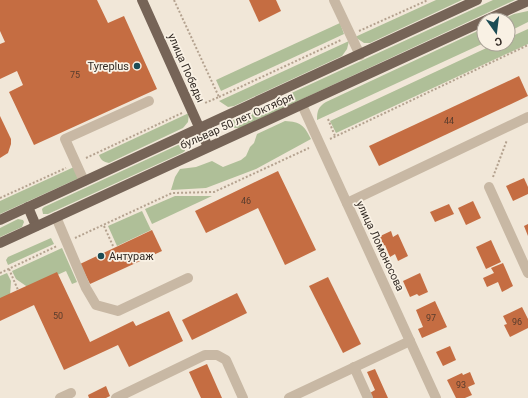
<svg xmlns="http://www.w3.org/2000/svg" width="528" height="398" font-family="Roboto,sans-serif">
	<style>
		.green { fill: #afbf98 }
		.building { fill: #c56d42 }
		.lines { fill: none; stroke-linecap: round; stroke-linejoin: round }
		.path { stroke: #b4a28f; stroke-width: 2; stroke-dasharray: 2 2; stroke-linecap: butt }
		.minor { stroke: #c8b8a4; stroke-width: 10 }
		.major { stroke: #766457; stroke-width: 10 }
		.poi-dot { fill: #1c4c55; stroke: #f9f1e4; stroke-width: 1.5 }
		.labels { text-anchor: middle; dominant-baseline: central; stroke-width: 3.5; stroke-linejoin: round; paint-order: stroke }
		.number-label { font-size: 9px; fill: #583c2d }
		.poi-label { font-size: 11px; fill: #342c26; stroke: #f9f1e4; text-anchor: end }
		.street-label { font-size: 11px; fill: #342c26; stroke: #f9f1e4 }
	</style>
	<rect width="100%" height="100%" fill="#f1e7d8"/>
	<g class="green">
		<path d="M436,0H462L370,43H364L355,37Z"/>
		<path d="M493,0H515L240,128H234L231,125L233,120Z"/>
		<path d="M528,11V22L508,32V20H501L514,14Z"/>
		<path d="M340,23L344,34L221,91L216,80Z"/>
		<path d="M484,28V43L317,120C317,111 318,107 326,102Z"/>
		<path d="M528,29V44L336,133L330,121L495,44H508V38Z"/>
		<path d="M349,41L347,49L342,56L234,106L228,107L219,101Z"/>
		<path d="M189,113L188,122L183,128L109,163C103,162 101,160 99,155Z"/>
		<path d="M285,121C301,122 304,125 311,139L256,169L206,188L171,190L175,177L180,169L196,167L212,161L223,167L241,160L246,156L250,147L254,143L257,134Z"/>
		<path d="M178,145L184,146L185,151L182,153L48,214H43L42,209L44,207Z"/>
		<path d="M74,167L79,178L0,214V201Z"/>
		<path d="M175,196H212L152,224L145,209Z"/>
		<path d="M142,211L151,230L117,246L108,226Z"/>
		<path d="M18,219L23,220L24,222L22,227L0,237V228Z"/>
		<path d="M51,238L54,244L8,265L6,260L8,257Z"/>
		<path d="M62,248L77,282L72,284L66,271L29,288L16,279L12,271Z"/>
		<path d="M7,273L11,281L10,296L0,301V276Z"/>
	</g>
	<g class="building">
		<path d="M0,0H97L108,23L124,16L157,89L34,145L9,92L23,85L17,71L0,79V44L5,42L0,31Z"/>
		<path d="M249,0H276L281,11L259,22Z"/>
		<path d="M519,76L528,96L379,166L369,146Z"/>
		<path d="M0,116L11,139V144L8,153L0,158Z"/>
		<path d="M278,171L316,250L285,265L258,208L206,233L195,211Z"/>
		<path d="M524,178L528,187V194L513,201L506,186Z"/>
		<path d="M473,201L481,218L466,225L458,208Z"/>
		<path d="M449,204L454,214L435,222L430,212Z"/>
		<path d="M528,224V236L524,226Z"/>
		<path d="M152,230L162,251L90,284L80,264Z"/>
		<path d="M391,231L393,237L398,234L408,256L398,261L395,254L390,257L385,245L380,247L376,238Z"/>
		<path d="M491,240L501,262L486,269L476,247Z"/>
		<path d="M503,263L513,286L502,292L498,282L487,287L483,278L494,273L491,268Z"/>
		<path d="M57,272L90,342L133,321L136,326L169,311L183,341L129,367L118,345L64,370L34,305L0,321V298Z"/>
		<path d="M420,273L428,292L419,296L417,294L410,297L403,281Z"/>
		<path d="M328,277L361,344L343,353L309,286Z"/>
		<path d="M237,293L247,313L192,340L182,320Z"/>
		<path d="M435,301L447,327L422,338L418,329L423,327L416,310Z"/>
		<path d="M522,307L528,319V328L510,337L504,325L507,324L503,316Z"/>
		<path d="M450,346L456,360L443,366L436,352Z"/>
		<path d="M207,364L222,398H201L189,372Z"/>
		<path d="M375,369L388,398H373L370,393L375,390L367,372Z"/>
		<path d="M470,372L475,384L468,387L472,395L465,398H456L447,380L462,373L463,375Z"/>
		<path d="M106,386L110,396L106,398H89L88,395Z"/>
	</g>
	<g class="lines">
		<g class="path">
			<path d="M174,0L219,97L205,103"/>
			<path d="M359,31L428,0"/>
			<path d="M219,97L341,40"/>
			<path d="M328,119L335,136"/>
			<path d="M330,139L528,45"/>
			<path d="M86,158L182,113"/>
			<path d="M493,177L507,140"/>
			<path d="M0,198L66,168"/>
			<path d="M104,226L113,246"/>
			<path d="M75,238L172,193L214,192L309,148"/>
			<path d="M9,269L18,290"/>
			<path d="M0,273L57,246"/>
		</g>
		<g class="minor">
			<path d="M334,0L360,55"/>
			<path d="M302,105L436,398"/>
			<path d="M84,181L65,139L149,101"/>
			<path d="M489,187L528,273"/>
			<path d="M347,203L528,117"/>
			<path d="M56,217L86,288L96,305L118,311L188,278"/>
			<path d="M354,367L368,398"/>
			<path d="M60,398L71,393"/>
			<path d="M116,398L205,355H217L226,360L243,398"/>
			<path d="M289,398L410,341"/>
		</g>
		<g class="major">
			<path d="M142,0L208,147"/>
			<path d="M486,20L528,1"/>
			<path d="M28,207L36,226"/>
			<path d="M0,220L477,0"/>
			<path d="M0,243L484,21"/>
		</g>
	</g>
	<g class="poi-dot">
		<circle cx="137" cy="66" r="4"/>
		<circle cx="101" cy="256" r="4"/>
	</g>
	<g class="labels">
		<g class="number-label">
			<text x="75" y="75">75</text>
			<text x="449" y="121">44</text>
			<text x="246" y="201">46</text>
			<text x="58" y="316">50</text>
			<text x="431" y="318">97</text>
			<text x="517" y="322">96</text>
			<text x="461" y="385">93</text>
		</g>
		<g class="poi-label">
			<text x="129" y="66">Tyreplus</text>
			<text x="109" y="256" text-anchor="start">Антураж</text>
		</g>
		<g class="street-label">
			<text transform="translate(186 68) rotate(66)">улица Победы</text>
			<text transform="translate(237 121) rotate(-24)">бульвар 50 лет Октября</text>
			<text transform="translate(380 246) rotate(65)">улица Ломоносова</text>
		</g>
	</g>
	<g transform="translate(496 32) rotate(166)"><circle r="19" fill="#f9f1e4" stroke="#aaa298"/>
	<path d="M0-3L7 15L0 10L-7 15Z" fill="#1c4c55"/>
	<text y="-6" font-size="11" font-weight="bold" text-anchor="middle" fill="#342c26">С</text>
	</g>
</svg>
